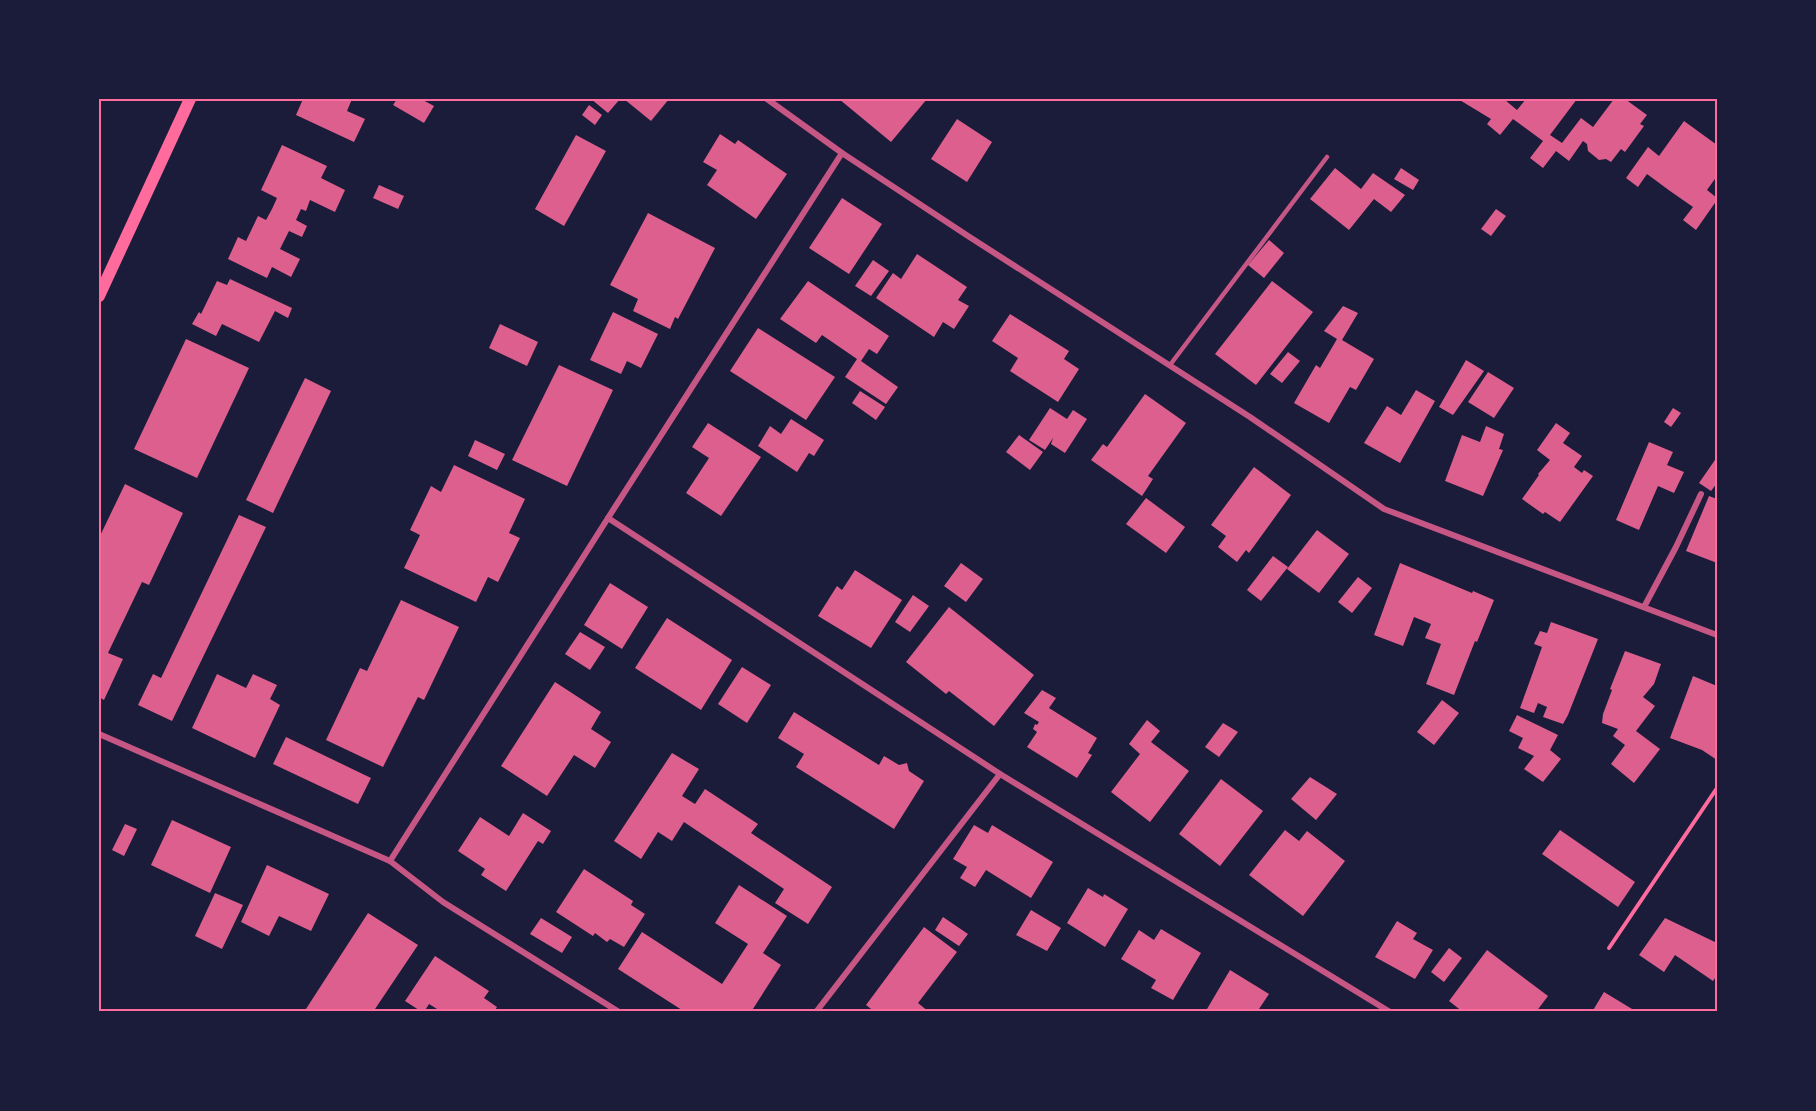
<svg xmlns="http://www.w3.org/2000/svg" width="1816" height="1111" font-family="'Archivo Narrow',sans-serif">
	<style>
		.building { fill: #dd5f8e }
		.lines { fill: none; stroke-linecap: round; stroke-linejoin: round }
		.path { stroke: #ff6b9d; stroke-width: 4 }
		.service { stroke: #c65784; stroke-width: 4.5 }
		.minor { stroke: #c65784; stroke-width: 6 }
		.secondary { stroke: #ff6b9d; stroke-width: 12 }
		.neatline { fill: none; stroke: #ff6b9d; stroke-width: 2 }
	</style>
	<rect width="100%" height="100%" fill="#1b1b3a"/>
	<g class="building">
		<path d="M303,99H352L347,111L365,119L354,142L296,115Z"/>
		<path d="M397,99H421L434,106L424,123L393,105Z"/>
		<path d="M591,99H620L608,113Z"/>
		<path d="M624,99H669L651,121Z"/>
		<path d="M839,99H927L891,142Z"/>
		<path d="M1458,99H1506L1505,100L1517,110L1526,99H1577L1550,135L1562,143L1581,118L1593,127L1614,99H1625L1647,115L1640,124L1644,126L1625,152L1621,149L1611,162L1606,159L1599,160L1588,151L1587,144L1583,141L1569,161L1556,151L1543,168L1530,158L1543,141L1513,119L1500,135L1487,124L1491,119Z"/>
		<path d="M589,105L602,115L595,125L582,115Z"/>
		<path d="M957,119L992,142L967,182L931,159Z"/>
		<path d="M1684,121L1717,145V176L1707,190L1717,198V200L1696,230L1683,220L1693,207L1670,191L1647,174L1638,187L1626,178L1648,147L1659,156Z"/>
		<path d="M720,134L735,144L738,140L787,174L756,219L707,185L717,170L703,162Z"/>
		<path d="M576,135L606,151L564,226L535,209Z"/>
		<path d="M282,145L327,166L321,178L345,190L335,212L310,200L306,211L301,209L296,220L307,226L302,237L289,231L280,249L300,259L291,277L272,267L267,278L228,259L238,237L246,241L258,216L266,220L272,209L277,198L261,190Z"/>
		<path d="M1335,168L1361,189L1373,173L1405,195L1391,212L1374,199L1349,230L1310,199Z"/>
		<path d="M1401,168L1419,180L1413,190L1394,179Z"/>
		<path d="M379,185L404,196L398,209L373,198Z"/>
		<path d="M842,198L882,224L849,274L809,248Z"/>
		<path d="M1496,209L1506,216L1491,236L1481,229Z"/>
		<path d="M648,213L715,248L678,319L675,317L670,329L633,311L638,299L610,285Z"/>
		<path d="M1269,240L1284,253L1264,278L1248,265Z"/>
		<path d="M917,254L967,287L958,300L969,306L954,329L943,322L934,337L876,298L893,273L901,279Z"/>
		<path d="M873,260L889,271L871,296L855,286Z"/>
		<path d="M230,279L292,308L288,318L275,311L259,342L222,324L216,336L192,324L199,312L201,314L217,281L227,285Z"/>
		<path d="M808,281L889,336L877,354L869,349L861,361L898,387L886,404L845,377L857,359L822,335L816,343L780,319Z"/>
		<path d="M1272,281L1313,312L1256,385L1215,354Z"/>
		<path d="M1343,306L1358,313L1342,340L1374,359L1356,390L1350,387L1329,423L1294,403L1316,365L1320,368L1337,339L1324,331Z"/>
		<path d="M613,312L658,334L641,368L627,361L621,374L590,360Z"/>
		<path d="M1010,314L1069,351L1064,359L1079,369L1058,402L1010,371L1018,358L992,341Z"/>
		<path d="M500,324L538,342L527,366L489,348Z"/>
		<path d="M758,328L835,377L806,420L730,371Z"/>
		<path d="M186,339L249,368L197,478L134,449Z"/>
		<path d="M1288,352L1300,361L1282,383L1270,374Z"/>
		<path d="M1466,360L1484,371L1453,415L1439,407Z"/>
		<path d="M559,365L613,390L567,486L512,460Z"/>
		<path d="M1488,372L1514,388L1494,418L1468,402Z"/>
		<path d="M305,378L331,391L273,513L246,500Z"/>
		<path d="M1416,390L1435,401L1400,463L1364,443L1387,406L1401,415Z"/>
		<path d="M860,391L885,407L876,420L852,403Z"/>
		<path d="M1145,394L1186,423L1148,476L1153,479L1142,496L1091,460L1103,444L1107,447Z"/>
		<path d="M1050,408L1067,419L1073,410L1087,419L1065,453L1051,444L1053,438L1045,450L1029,440Z"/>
		<path d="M1673,408L1681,413L1671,427L1664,422Z"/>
		<path d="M791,419L824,440L814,456L809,453L797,472L758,446L770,426L781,434Z"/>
		<path d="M708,423L761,457L721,516L686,493L709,458L692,447Z"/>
		<path d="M1556,423L1570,433L1563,443L1582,456L1574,467L1582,473L1584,470L1593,476L1560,522L1545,512L1543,514L1522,499L1539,475L1538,474L1550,460L1537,450Z"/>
		<path d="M1486,426L1504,434L1499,449L1503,450L1483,496L1445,481L1462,435L1480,442Z"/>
		<path d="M1019,435L1043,452L1030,470L1006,452Z"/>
		<path d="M475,440L505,454L497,470L468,456Z"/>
		<path d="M1649,442L1673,452L1667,465L1684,472L1674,493L1658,486L1639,530L1616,520Z"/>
		<path d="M1717,457V483L1711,491L1699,483Z"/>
		<path d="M454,465L525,499L509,533L520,538L498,582L488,577L476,602L404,568L420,535L410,530L431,486L441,492Z"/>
		<path d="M1254,467L1291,495L1249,553L1246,550L1237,562L1218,547L1226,536L1211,525Z"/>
		<path d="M125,484L183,513L149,585L142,582L108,653L123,659L104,700L99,697V538Z"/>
		<path d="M1709,496L1717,499V563L1686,551Z"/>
		<path d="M1146,498L1185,527L1166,553L1126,524Z"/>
		<path d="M239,515L266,527L172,721L138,705L153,674L161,678Z"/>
		<path d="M1317,530L1349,554L1319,593L1287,569Z"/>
		<path d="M1273,556L1288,567L1261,601L1247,590Z"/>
		<path d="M961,563L983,579L966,602L944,586Z"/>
		<path d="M1400,563L1472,593L1473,591L1494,600L1477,642L1475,641L1454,695L1426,684L1441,644L1425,638L1431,624L1414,617L1403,646L1374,635Z"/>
		<path d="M855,570L902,600L871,648L818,616L837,586L842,590Z"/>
		<path d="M1358,577L1372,588L1352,613L1338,602Z"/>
		<path d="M610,583L648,607L622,649L584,625Z"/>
		<path d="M913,595L929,606L910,632L895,622Z"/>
		<path d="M401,600L459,627L424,700L418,697L383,767L326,740L360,668L367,671Z"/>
		<path d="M949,607L1034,675L994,726L949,691L946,694L906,662Z"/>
		<path d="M667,618L732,660L701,710L635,668Z"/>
		<path d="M1551,622L1598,639L1568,715L1563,724L1543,717L1547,707L1538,703L1534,713L1520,708L1542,647L1534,644L1540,631L1547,633Z"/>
		<path d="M580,632L605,647L590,670L565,654Z"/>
		<path d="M1625,651L1661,664L1654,684L1643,697L1655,706L1636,731L1660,749L1634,783L1611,764L1625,745L1613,736L1618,729L1602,723L1603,714L1612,690L1610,689Z"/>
		<path d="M742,667L771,685L747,723L718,704Z"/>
		<path d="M217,674L246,688L253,674L277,685L270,699L280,705L255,758L192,728Z"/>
		<path d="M1693,676L1717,686V760L1702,750L1670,738Z"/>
		<path d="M555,682L601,712L591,729L611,742L595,768L574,755L547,796L501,766Z"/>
		<path d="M1042,690L1056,698L1049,708L1097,738L1088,753L1092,755L1077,778L1027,747L1037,732L1033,729L1035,724L1037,725L1039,722L1024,713Z"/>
		<path d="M1442,700L1459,713L1434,745L1417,732Z"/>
		<path d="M794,712L879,765L884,756L899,765L907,763L909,771L924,781L894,829L796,767L804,754L778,738Z"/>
		<path d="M1517,715L1558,735L1550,750L1561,759L1543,782L1524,769L1534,756L1518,748L1523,738L1509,731Z"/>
		<path d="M1147,720L1160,731L1151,742L1189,771L1150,822L1111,792L1140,754L1129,744Z"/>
		<path d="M1223,723L1238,732L1219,757L1205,747Z"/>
		<path d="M286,737L371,778L358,804L273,764Z"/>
		<path d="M672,753L699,769L682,796L695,804L705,789L758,824L751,833L832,887L808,924L775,903L784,889L684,822L672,841L658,832L641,859L614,841Z"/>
		<path d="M1310,777L1337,794L1316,820L1291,799Z"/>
		<path d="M1221,779L1263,811L1220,866L1179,834Z"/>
		<path d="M523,813L551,831L543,844L538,841L506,891L481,875L485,869L458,851L480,817L509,836Z"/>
		<path d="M172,820L231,847L210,893L151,865Z"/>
		<path d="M125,824L137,829L124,856L112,850Z"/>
		<path d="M974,825L988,833L992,825L1053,862L1031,898L986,870L975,887L960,878L967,867L953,859Z"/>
		<path d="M1285,830L1299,841L1307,831L1345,861L1303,916L1249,875Z"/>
		<path d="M1560,830L1635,882L1618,907L1542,854Z"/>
		<path d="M267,865L329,894L311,931L279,916L269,936L241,922Z"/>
		<path d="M584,869L633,901L631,905L645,914L624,947L610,939L607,942L595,933L593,936L556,912Z"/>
		<path d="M739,885L787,916L763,953L781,965L751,1012H685L618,969L642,932L722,984L748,944L715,923Z"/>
		<path d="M1088,888L1103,897L1104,894L1128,909L1105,947L1067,923Z"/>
		<path d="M215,893L243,905L222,949L195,936Z"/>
		<path d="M1031,910L1061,928L1047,951L1016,935Z"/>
		<path d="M368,913L418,945L373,1012H304Z"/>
		<path d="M943,917L968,934L959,946L935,930Z"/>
		<path d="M541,918L572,937L562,953L530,934Z"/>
		<path d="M1665,918L1717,943V975L1713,981L1675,955L1664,972L1639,955Z"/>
		<path d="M1397,921L1417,933L1413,939L1433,950L1415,979L1375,957Z"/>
		<path d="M924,927L957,952L918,1003L929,1012H875L866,1005Z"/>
		<path d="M1161,929L1201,953L1173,1000L1151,988L1156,980L1121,959L1139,930L1154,940Z"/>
		<path d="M1449,948L1462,958L1444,982L1431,972Z"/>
		<path d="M1487,950L1548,996L1536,1012H1463L1449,1001Z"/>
		<path d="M435,956L489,991L484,998L497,1007L494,1012H442L429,1004L424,1012H422L405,1001Z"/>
		<path d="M1230,970L1269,994L1257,1012H1213L1207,1009Z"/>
		<path d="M1604,992L1637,1012H1592Z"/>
	</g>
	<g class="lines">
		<path class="path" d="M1609,948L1717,788"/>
		<path class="service" d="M1170,365L1327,157"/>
		<g class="minor">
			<path d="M767,99L842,153L968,236L1250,417L1384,509L1717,635"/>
			<path d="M608,518L1000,774L1390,1012"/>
			<path d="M1644,607L1676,547L1701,494"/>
			<path d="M99,734L390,861L443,902L619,1012"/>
			<path d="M390,861L608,518L842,153"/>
			<path d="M816,1012L1000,774"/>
		</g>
		<path class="secondary" d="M99,296L190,99"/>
	</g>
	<rect width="1816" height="1111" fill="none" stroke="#1b1b3a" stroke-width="201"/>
	<rect x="100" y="100" width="1616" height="910" class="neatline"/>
</svg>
